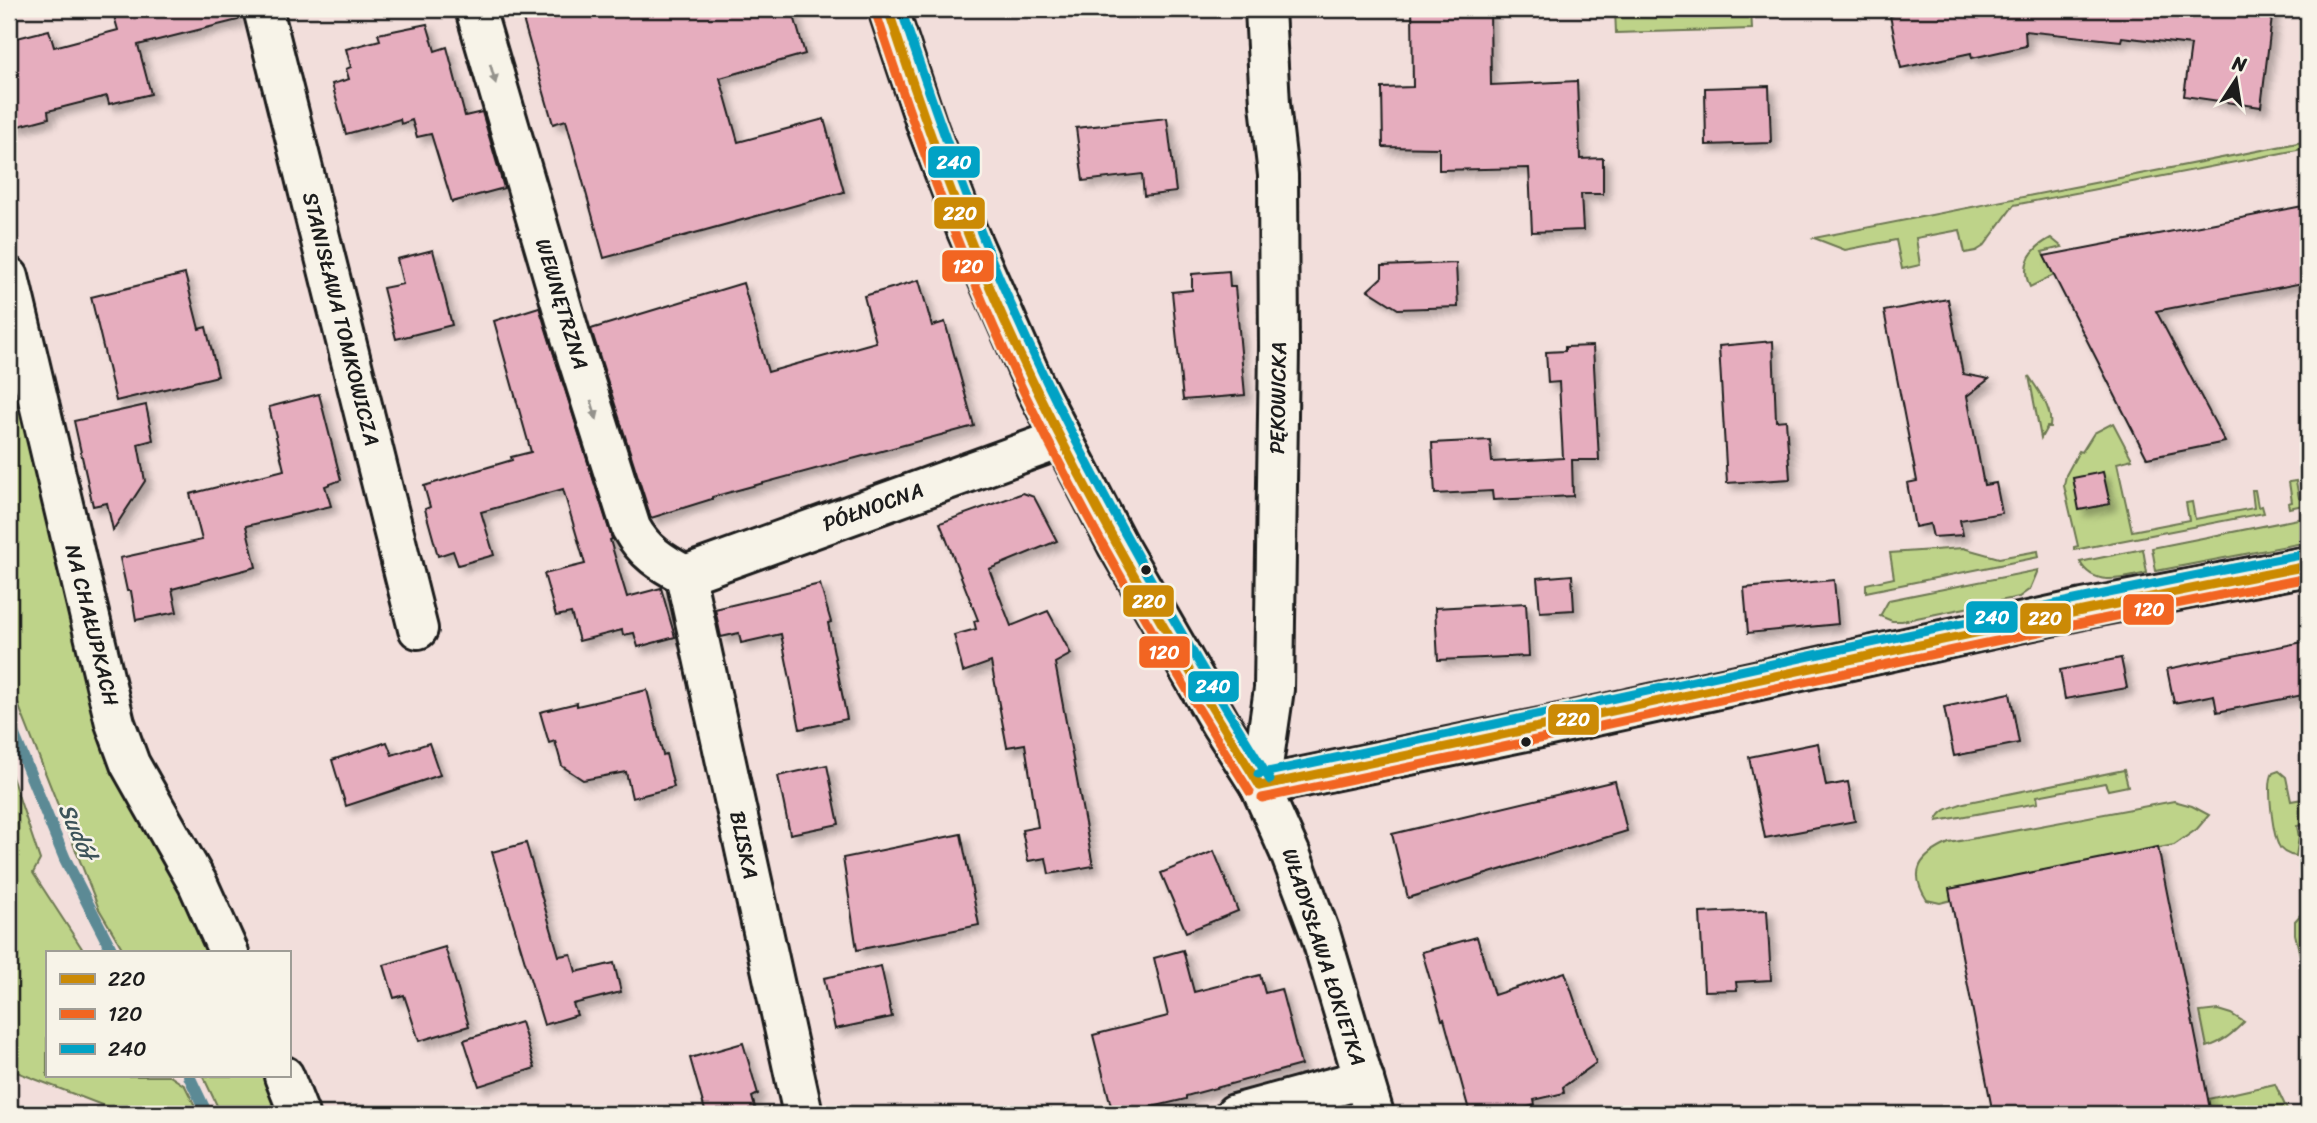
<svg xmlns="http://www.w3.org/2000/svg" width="2317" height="1123" font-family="Sriracha,sans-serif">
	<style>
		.green { fill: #bed389; stroke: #6d7852; stroke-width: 2 }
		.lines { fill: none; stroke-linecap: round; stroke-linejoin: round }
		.stream { stroke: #5c8a95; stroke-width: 12 }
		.building { fill: #e6adbe; stroke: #1c1c1c; stroke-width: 2; filter: url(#shadow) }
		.minor-casing { stroke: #1c1c1c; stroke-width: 44 }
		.minor { stroke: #f7f3e8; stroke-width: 38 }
		.bus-1-casing { stroke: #f7f3e8; stroke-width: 14 }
		.bus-2-casing { stroke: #f7f3e8; stroke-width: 14 }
		.bus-3-casing { stroke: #f7f3e8; stroke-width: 14 }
		.bus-1 { stroke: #cb8a06; stroke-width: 9 }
		.bus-2 { stroke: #f26522; stroke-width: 9 }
		.bus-3 { stroke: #01a2c5; stroke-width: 9 }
		.oneway { fill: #94928c }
		.bus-dot { fill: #1c1c1c; stroke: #f7f3e8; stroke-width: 2.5 }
		.labels { text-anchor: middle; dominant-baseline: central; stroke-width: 5; stroke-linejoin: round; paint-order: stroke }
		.street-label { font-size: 21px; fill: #1c1c1c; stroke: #f7f3e8 }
		.water-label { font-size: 23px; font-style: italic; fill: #3c5359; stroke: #f7f3e8 }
		.line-badge { stroke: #f7f3e8; stroke-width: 2.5 }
		.badge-label { font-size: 19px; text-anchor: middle; font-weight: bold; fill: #fff }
	</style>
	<defs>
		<filter id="shadow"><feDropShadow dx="6" dy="6" stdDeviation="3.5" flood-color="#0004"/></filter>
	</defs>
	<rect width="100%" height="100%" fill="#f2dedb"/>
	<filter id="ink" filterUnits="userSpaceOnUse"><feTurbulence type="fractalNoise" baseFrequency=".0143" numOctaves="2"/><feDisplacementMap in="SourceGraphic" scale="14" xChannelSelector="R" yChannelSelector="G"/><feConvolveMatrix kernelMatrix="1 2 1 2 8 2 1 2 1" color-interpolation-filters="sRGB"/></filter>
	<g filter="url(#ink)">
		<g class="green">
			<path d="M1615,9H1751L1752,29L1616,33Z"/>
			<path d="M2308,141V148L2014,205L1984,246L1976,251L1965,253L1960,230L1916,238L1920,265L1902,269L1896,240L1845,250L1814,238Z"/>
			<path d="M2051,238L2062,247L2042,252L2054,275L2030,287C2020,265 2030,249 2051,238Z"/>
			<path d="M2029,376C2038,391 2053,408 2050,427H2047L2041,438Z"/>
			<path d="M22,378L99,721L212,953H125L99,909L9,681V532L12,510L9,483V379Z"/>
			<path d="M2113,423L2132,459L2117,463L2132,531L2189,520L2186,503L2192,502L2195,519L2254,508L2252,490H2255L2258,507L2262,506L2264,513L2074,550V547L2078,546L2064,486L2066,475L2079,451L2082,452L2094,433Z"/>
			<path d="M2296,481L2299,498L2308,496V504L2289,508L2288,503L2292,502L2289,482Z"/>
			<path d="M2308,517V542L2156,571L2152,548Z"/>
			<path d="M1963,548L1999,558L2038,551L2039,557L1866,592V584L1894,578L1890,553Z"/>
			<path d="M2143,549L2147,573C2124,578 2094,588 2080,562Z"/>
			<path d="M2038,570L2030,589L2019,597L1902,621H1892L1880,616L1889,600Z"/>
			<path d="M9,768L40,860L33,873L85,953H47V1076H170L185,1086L199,1114H125L9,1069Z"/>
			<path d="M2124,770L2128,786L2108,790L2105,783L2037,796L2038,803L1937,821C1940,809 1953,807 1964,803Z"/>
			<path d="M2279,771L2286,777L2291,801L2308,798V824L2297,826L2299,837L2296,856C2289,855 2281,852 2278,844C2273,832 2266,783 2273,773Z"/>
			<path d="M2174,801L2192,806L2209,815L2197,829L2174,845L1950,889L1952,900L1940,903L1927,900C1908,871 1920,856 1949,843Z"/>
			<path d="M2308,911V989L2295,934V921L2303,912Z"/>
			<path d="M2218,1010L2231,1014L2244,1022C2232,1034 2223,1042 2207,1047L2200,1012Z"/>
			<path d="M203,1076H265L282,1114H221Z"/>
			<path d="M2275,1084L2289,1114H2211L2208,1099Z"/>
		</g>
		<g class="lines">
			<g class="stream">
				<path d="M9,723L65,859L113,953"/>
				<path d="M189,1076L207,1114"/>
			</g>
		</g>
		<g class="building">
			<path d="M112,9H236L238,20L138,45L151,94L109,104L107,96L48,111L49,118L15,127L9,103V40L49,30L54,47L118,30Z"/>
			<path d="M520,9H792L805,54L720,78L738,142L824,119L844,192L604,258L566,120L553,124Z"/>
			<path d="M1412,9H1490L1491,85L1577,81L1580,159L1603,158V194H1581L1583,230L1532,232L1529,168L1439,170V148L1383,147L1382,88L1413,87Z"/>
			<path d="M1898,9H2273L2261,107L2184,96L2191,45L2122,37L2121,41L2025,31L2026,46L1972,58L1971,53L1901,68L1890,16L1899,14Z"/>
			<path d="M427,24L435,51L447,47L465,116L482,112L504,188L452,202L431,134L417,137L412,120L401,124L400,119L346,134L332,84L349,79L346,69L351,67L346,49L380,40L378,34Z"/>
			<path d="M1769,86L1771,143L1706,145L1705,88Z"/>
			<path d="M1167,118L1176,192L1144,196L1142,174L1083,181L1076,128Z"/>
			<path d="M2308,205V282L2156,311L2225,442L2147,458L2044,256Z"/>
			<path d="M433,250L452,325L396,339L383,288L403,284L397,259Z"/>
			<path d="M1456,263L1458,307L1398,309L1368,290L1382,277V266Z"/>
			<path d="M1229,271L1230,287H1235L1245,395L1183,400L1172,292L1192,290V274Z"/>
			<path d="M185,274L199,329L206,327L218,376L116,401L91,297Z"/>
			<path d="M919,280L932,326L945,322L974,426L712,497V499L651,518L591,329L743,283L768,372L876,342L864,296Z"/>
			<path d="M1948,299L1963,374L1989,379L1967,396L1984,485L1996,483L2002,513L1960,520L1963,535L1933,537L1930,524L1915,527L1907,483L1917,481L1884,311Z"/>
			<path d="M539,307L612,539L610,540L627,597L661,588L675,637L638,647L634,633L623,635L622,630L579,641L571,613L556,616L544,574L585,564L563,489L481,512L494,555L458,565L453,551L438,556L425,509L430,507L424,486L512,460L511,457L531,452L494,321Z"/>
			<path d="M1773,341L1776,421L1786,420L1790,479L1727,483L1719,346Z"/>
			<path d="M1593,346L1599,460H1572L1573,496L1493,500L1492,491L1435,494L1432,443L1490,440L1492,462L1563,458L1559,382L1548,383L1546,352L1565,351V347Z"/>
			<path d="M319,394L341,480L325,486L331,506L246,526L256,567L172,589L177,612L136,620L131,591H127L120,558L202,540L190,494L284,470L269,407Z"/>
			<path d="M146,405L153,440L138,444L145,481L113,530L107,503L93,506L74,421Z"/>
			<path d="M2103,472L2110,504L2079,510L2073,478Z"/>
			<path d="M1023,493L1034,497L1057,541L989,569L1011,626L1048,611L1071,654L1055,663L1093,866L1049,874L1046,858L1028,861L1022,830L1038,827L1025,744L1007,747L991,662L963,672L954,635L976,629L974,621L978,620L940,523Z"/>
			<path d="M1572,575L1574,610L1540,612L1537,578Z"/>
			<path d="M1834,580L1838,624L1748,633L1744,588Z"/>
			<path d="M820,584L831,622L828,623L847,719L800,729L781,634L741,643L739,633L721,637L715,609Z"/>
			<path d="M1526,603L1529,656L1438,660L1435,608Z"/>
			<path d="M2308,641V694L2217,712L2214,695L2174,703L2167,669Z"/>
			<path d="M2121,658L2127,688L2065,699L2060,670Z"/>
			<path d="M647,690L663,755L666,754L674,787L632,798L626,772L583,780L562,766L555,741L549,743L540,712L577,703V706Z"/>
			<path d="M2010,693L2019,743L1954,756L1944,707Z"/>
			<path d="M387,742L392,755L429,743L440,775L346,806L332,760Z"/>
			<path d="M1818,743L1826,786L1848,782L1855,821L1765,838L1749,757Z"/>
			<path d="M827,765L839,824L790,834L778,776Z"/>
			<path d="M1615,781L1627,831L1408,898L1392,834Z"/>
			<path d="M961,834L979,925L857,950L843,858Z"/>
			<path d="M526,843L559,956L571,954L576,972L614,963L621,992L573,1004L577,1015L544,1025L492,852Z"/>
			<path d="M2158,847L2211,1114H1993L1949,889Z"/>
			<path d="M1214,851L1238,911L1186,932L1161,873Z"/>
			<path d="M1767,910L1771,980L1736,982L1737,990L1704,991L1700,913Z"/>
			<path d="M1477,937L1494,995L1565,972L1596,1063L1563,1087L1564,1093L1534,1100L1535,1105L1503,1114H1470L1444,1019L1442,1020L1422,952Z"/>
			<path d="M445,947L469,1026L419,1041L404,995L394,998L384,965Z"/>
			<path d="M1183,950L1194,992L1260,975L1265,993L1281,989L1301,1065L1186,1096V1099L1122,1114H1113L1093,1035L1168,1016L1154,958Z"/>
			<path d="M881,966L892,1017L835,1029L824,978Z"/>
			<path d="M521,1022L535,1068L479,1086L464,1040Z"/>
			<path d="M743,1043L758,1094L752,1097L757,1114H706L690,1058Z"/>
		</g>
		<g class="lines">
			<defs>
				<g id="minor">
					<path d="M263,9L418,629"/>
					<path d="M475,9L572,341L631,528C644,552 662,563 685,575"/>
					<path d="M888,9L927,126L967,231L1036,388L1118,546L1220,723L1260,786L1290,853L1320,933L1374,1114"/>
					<path d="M9,277L115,723L130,764L198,884L229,953"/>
					<path d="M685,575L803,1114"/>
					<path d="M685,575L1061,439"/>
					<path d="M1260,786L1550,726L2083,609L2308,566"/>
					<path d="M1260,786L1274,689L1279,347L1278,175L1270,104L1265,9"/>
					<path d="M284,1076L299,1114"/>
					<path d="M1235,1114L1364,1079"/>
				</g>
			</defs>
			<use href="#minor" class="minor-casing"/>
			<use href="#minor" class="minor"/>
			<defs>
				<g id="bus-1">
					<path d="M888,9C918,101 950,194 988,283C1063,459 1159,624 1260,786"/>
					<path d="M1260,786C1610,714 1957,633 2308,566"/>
				</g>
				<g id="bus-2">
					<path d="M876,13C914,128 955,243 1006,354C1076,506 1161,650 1250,792"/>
					<path d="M1262,798C1611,726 1958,645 2308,578"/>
				</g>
				<g id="bus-3">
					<path d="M901,9C931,99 962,189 999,277C1074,453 1170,618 1270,780"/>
					<path d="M1258,774C1607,702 1955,621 2306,554"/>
				</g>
			</defs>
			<use href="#bus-1" class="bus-1-casing"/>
			<use href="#bus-2" class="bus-2-casing"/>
			<use href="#bus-3" class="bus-3-casing"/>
			<use href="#bus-1" class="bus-1"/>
			<use href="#bus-2" class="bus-2"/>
			<use href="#bus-3" class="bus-3"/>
		</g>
		<defs><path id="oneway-solid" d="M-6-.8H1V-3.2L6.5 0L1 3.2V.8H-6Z" transform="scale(1.75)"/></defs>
		<g class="oneway">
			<use href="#oneway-solid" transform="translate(493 74) rotate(74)"/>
			<use href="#oneway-solid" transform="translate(594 410) rotate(73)"/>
		</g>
	</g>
	<g class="bus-dot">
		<circle cx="1146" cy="570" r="6"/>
		<circle cx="1526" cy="742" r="6"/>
	</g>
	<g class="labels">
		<g class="street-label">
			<text transform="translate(562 304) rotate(73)">WEWNĘTRZNA</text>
			<text transform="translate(341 319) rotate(76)">STANISŁAWA TOMKOWICZA</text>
			<text transform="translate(1278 398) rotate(-89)">PĘKOWICKA</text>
			<text transform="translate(873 507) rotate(-20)">PÓŁNOCNA</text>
			<text transform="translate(92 625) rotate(76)">NA CHAŁUPKACH</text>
			<text transform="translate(744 845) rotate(78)">BLISKA</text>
			<text transform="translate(1324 957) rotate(72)">WŁADYSŁAWA ŁOKIETKA</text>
		</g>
		<g class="water-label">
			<text transform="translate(77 831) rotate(66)">Sudół</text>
		</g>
	</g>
	<g class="line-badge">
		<rect x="927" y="145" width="54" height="34" rx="7" fill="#01a2c5"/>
		<rect x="933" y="196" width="53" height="34" rx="7" fill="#cb8a06"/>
		<rect x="941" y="249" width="54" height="34" rx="7" fill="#f26522"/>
		<rect x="1122" y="584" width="53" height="34" rx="7" fill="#cb8a06"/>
		<rect x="2122" y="593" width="53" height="33" rx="7" fill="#f26522"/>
		<rect x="1965" y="600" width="54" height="34" rx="7" fill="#01a2c5"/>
		<rect x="2019" y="602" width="53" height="33" rx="7" fill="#cb8a06"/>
		<rect x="1138" y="635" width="53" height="34" rx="7" fill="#f26522"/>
		<rect x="1187" y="670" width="53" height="33" rx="7" fill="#01a2c5"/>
		<rect x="1547" y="703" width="53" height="33" rx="7" fill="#cb8a06"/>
	</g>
	<g class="badge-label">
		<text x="954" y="169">240</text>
		<text x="960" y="220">220</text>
		<text x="968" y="273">120</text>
		<text x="1149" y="608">220</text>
		<text x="2149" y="616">120</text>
		<text x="1992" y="624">240</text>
		<text x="2045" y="625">220</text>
		<text x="1164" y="659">120</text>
		<text x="1213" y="693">240</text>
		<text x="1573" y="726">220</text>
	</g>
	<rect width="2317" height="1123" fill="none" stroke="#f7f3e8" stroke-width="35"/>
	<rect x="18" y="18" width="2282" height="1088" fill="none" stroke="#1c1c1c" stroke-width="2.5" filter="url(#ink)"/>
	<rect x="46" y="951" width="245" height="126" fill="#f7f3e8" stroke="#9f9d96" stroke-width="2"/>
	<rect x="60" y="974" width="35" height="10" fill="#cb8a06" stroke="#9f9d96" stroke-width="2"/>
	<text x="108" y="986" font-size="21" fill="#1c1c1c">220</text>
	<rect x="60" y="1009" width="35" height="10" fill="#f26522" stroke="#9f9d96" stroke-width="2"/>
	<text x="108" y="1021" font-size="21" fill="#1c1c1c">120</text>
	<rect x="60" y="1044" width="35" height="10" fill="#01a2c5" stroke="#9f9d96" stroke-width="2"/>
	<text x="108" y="1056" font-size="21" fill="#1c1c1c">240</text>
	<g transform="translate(2236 80) rotate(12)" stroke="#f7f3e8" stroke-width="5" paint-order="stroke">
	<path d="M0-5L12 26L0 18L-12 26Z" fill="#1c1c1c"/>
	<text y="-10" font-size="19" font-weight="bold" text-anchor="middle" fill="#1c1c1c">N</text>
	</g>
</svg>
